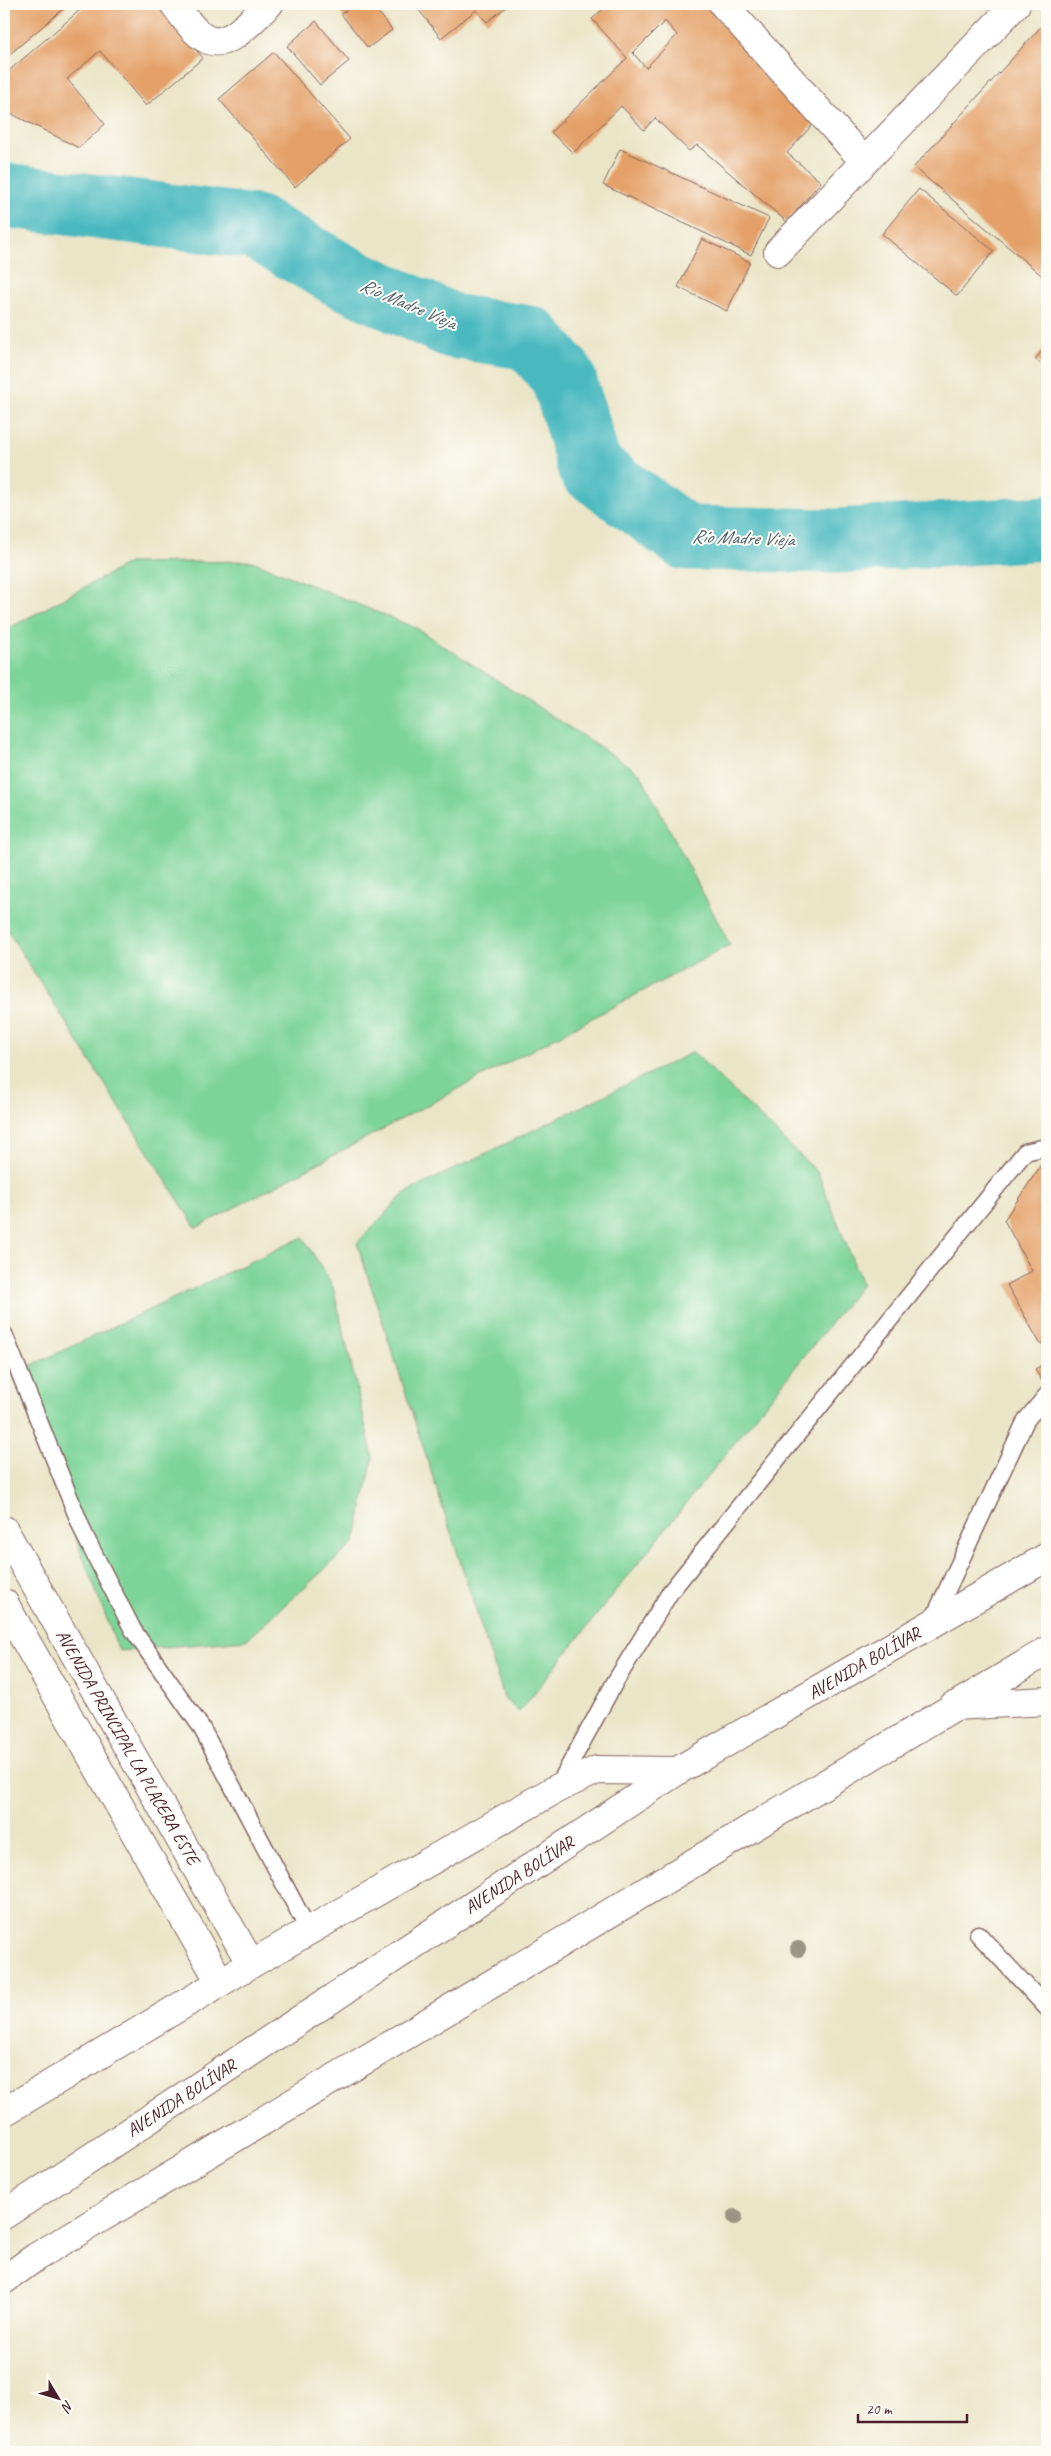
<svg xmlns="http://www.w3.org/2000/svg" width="1051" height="2456" font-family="Caveat,sans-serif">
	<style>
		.green { fill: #7dd498; stroke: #647a62 }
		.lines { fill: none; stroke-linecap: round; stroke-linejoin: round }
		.river { stroke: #49b9bf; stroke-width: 65 }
		.building { fill: #e4a067; fill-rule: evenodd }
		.service-casing { stroke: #826462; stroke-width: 19 }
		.minor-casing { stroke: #826462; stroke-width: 30 }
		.primary-casing { stroke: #826462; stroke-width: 30 }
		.service { stroke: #fff; stroke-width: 16 }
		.minor { stroke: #fff; stroke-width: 28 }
		.primary { stroke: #fff; stroke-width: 28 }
		.tree { fill: #9b9683 }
		.labels { text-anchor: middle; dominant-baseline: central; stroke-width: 4; stroke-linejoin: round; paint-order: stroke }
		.street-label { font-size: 18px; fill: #4a1f2b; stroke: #fdfcf7 }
		.water-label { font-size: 19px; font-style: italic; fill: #4a5d66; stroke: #fdfcf7 }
	</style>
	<rect width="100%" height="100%" fill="#fdfcf7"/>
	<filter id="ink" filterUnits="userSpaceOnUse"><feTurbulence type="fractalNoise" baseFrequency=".02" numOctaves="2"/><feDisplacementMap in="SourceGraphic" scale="10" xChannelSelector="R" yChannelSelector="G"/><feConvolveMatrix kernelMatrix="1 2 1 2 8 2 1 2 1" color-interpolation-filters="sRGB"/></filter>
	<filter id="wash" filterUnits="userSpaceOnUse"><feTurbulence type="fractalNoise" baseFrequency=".0096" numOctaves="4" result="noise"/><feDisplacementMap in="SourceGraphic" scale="20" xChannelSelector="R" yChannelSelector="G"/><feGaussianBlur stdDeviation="1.12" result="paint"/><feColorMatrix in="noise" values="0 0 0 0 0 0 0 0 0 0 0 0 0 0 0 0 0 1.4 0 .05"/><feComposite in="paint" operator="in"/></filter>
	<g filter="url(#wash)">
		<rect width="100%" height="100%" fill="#ebe5c7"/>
		<g class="green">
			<path d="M252,561L416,628L640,773L730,945L196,1228L4,925V631L129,563Z"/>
			<path d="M693,1052L818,1173L862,1284L519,1712L505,1700L357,1243L405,1193Z"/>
			<path d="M303,1237L333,1287L373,1458L355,1542L246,1640L119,1651L13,1374Z"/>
		</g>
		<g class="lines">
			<path class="river" d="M4,195L255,227L342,276L452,326L530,338L563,376L590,468L686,538L838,541L1047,528"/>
		</g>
		<g id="blocks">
			<g class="building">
				<path d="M4,4H69L4,59Z"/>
				<path d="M87,4H157L203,58L146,106L100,51L67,79L105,124L79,148L4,110V75Z"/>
				<path d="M355,4H372L392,30L368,48L341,14Z"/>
				<path d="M414,4H510L487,22L476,10L441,38Z"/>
				<path d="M609,4H706L761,67L815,122L787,153L821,182L787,222L697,145L689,151L655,118L644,130L621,106L573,153L551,132L627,58L592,19ZM665,21L677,35L646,68L633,53Z"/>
				<path d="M1047,20V280L914,167Z"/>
				<path d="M316,21L349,61L320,85L287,46Z"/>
				<path d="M274,52L350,139L295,187L219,99Z"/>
				<path d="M620,149L769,218L751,255L603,185Z"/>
				<path d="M919,189L994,251L957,296L882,234Z"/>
				<path d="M702,239L750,262L727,311L678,287Z"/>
				<path d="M1047,345V369L1035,359Z"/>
				<path d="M1044,1161L1047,1166V1342L1041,1345L1007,1285L1032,1271L1004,1220Z"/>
				<path d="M1047,1362V1390L1035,1369Z"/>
			</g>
		</g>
	</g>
	<g filter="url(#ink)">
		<use href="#blocks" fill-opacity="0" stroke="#826462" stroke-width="1"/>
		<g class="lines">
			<defs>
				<g id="service">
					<path d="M4,1334L85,1536L133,1630L201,1727L309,1931"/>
					<path d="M932,1622L1026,1420L1047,1395"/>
					<path d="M557,1788L615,1682L671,1591L1025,1152L1042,1148L1047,1151"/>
					<path d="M978,1934L1047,2008"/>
				</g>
				<g id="minor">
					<path d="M174,4C182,14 189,26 199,34C224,57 251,20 269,4"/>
					<path d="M723,4L864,161"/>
					<path d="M778,252L1016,4"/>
					<path d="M4,1530L251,1964"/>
					<path d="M4,1603L220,1982"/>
					<path d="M953,1706L1047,1701"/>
					<path d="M4,2112L251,1964L556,1789L597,1770L677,1771"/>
				</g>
				<g id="primary">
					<path d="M4,2215L677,1771L1047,1557"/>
					<path d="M4,2280L36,2257L1047,1651"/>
				</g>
			</defs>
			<use href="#service" class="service-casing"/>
			<use href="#minor" class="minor-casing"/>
			<use href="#primary" class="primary-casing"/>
			<use href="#service" class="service"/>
			<use href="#minor" class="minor"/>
			<use href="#primary" class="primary"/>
		</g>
		<g class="tree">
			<circle cx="798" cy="1949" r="8"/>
			<circle cx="735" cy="2217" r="8"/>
		</g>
	</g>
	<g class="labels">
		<g class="street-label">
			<text transform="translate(864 1663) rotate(-30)">AVENIDA BOLÍVAR</text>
			<text transform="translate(128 1747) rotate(60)">AVENIDA PRINCIPAL LA PLACERA ESTE</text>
			<text transform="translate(519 1875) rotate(-33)">AVENIDA BOLÍVAR</text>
			<text transform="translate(181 2098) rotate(-33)">AVENIDA BOLÍVAR</text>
		</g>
		<g class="water-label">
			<text transform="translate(408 304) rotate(23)">Río Madre Vieja</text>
			<text transform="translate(743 538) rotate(2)">Río Madre Vieja</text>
		</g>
	</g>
	<rect width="1051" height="2456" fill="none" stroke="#fdfcf7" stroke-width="20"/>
	<g transform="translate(58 2398) rotate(128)" stroke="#fdfcf7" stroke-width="4" paint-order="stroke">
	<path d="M0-4L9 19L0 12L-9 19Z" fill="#4a1f2b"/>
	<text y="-8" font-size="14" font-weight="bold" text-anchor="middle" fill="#4a1f2b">N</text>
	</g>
	<path d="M858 2414v8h109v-8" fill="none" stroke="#4a1f2b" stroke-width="2.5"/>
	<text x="866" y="2414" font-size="15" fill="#4a1f2b" stroke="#fdfcf7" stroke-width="4" paint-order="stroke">20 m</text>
</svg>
